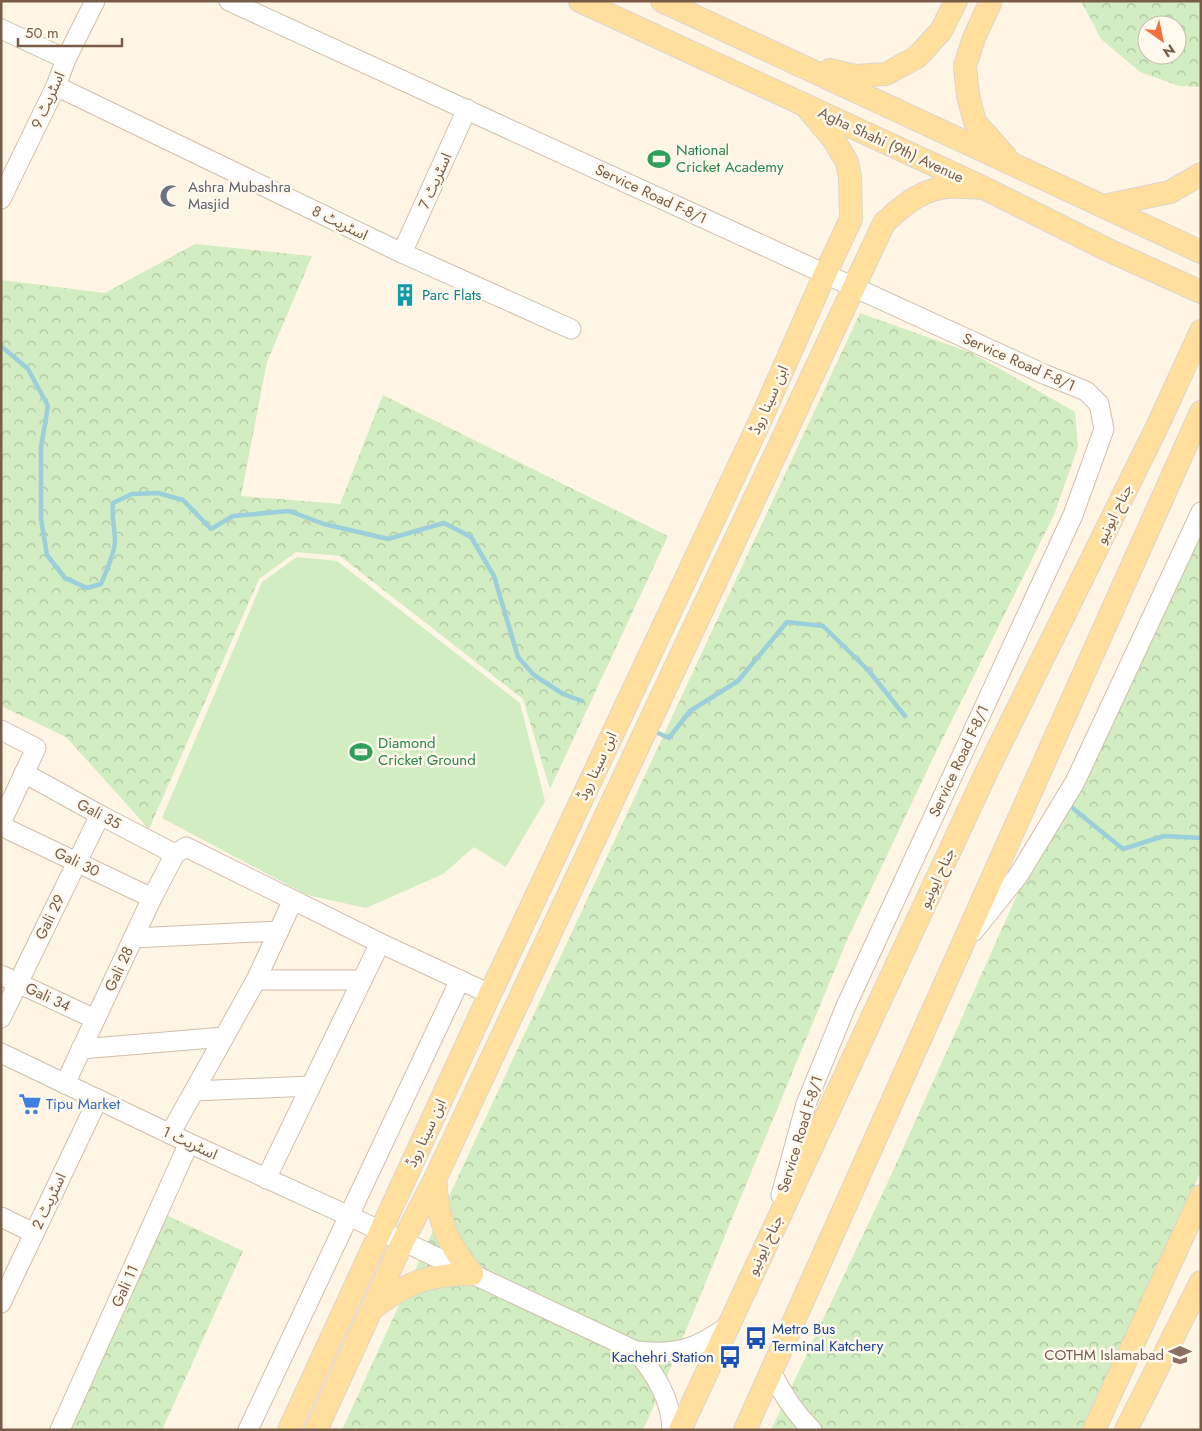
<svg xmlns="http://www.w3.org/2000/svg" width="1202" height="1431" font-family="Jost,'Noto Sans Arabic',sans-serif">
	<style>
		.grass { fill: #d1edc1 }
		.forest { fill: url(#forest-crowns); fill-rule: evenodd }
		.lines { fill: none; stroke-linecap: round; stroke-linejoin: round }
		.stream { stroke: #9ccfdc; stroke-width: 4.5 }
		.minor-casing { stroke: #d1bda9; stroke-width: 21 }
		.major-casing { stroke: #dcd5cf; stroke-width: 24 }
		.minor { stroke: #fff; stroke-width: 19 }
		.major { stroke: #ffdf9b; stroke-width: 22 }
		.labels { text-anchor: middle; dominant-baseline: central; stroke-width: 5; stroke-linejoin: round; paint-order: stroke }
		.street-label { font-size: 15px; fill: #795c47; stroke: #fff9ed }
		.leisure-label { font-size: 15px; fill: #27864d; stroke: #fff9ed; text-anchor: start }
		.worship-label { font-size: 15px; fill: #5b616d; stroke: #fff9ed; text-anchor: start }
		.culture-label { font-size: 15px; fill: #0d838f; stroke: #fff9ed; text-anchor: start }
		.shop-label { font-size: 15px; fill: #366cbe; stroke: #fff9ed; text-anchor: start }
		.transit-label { font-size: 15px; fill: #164399; stroke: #fff9ed; text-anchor: start }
		.education-label { font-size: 15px; fill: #785e54; stroke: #fff9ed; text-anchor: end }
	</style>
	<defs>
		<pattern id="forest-crowns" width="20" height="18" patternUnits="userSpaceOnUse" patternTransform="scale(1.25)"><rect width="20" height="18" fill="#d1edc1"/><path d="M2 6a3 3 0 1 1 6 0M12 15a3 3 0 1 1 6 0" fill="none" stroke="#aec39f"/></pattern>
	</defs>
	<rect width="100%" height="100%" fill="#fef5e5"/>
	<path class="grass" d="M297,557L337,561L520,703L545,801L506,867L474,847L443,874L366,908L307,895L162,818L262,582Z"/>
	<g class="forest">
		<path d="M1081,1H1201V87L1179,86L1140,72L1101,39ZM1147,25H1177V55H1147Z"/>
		<path d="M195,244L312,256L267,362L241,496L340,504L383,395L668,536L550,789L523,699L340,556L296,552L259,579L149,829L66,737L1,706V280L105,293Z"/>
		<path d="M860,313L972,353L1075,412L1078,447L1054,515L933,758L847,940L665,1381L643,1430H342L431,1235Z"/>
		<path d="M1201,515V1171L1083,1430H771L887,1184L1186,520Z"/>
		<path d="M164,1214L243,1251L162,1430H67Z"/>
	</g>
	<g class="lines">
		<g class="stream">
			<path d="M1,346L28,369L48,406L41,447V519L47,555L65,578L87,588L101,584C106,571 114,556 115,542C115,529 111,516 113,503L132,494L158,493L183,500L211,529L233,516L289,511L324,524L388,539L444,523L471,537L494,576L518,657L534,675L563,694L582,701"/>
			<path d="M658,733L669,738L690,711L738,681L787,622L823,626L868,670L905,716"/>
			<path d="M1070,806L1123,849L1164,836L1201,838"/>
		</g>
		<defs>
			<g id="minor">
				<path d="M229,1L1046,375L1086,391L1099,404L1104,429L1073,515L846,1006L806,1104L781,1195"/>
				<path d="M1,29L66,59"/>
				<path d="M56,86L402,253L571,329"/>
				<path d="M1,199L56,86L66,59L95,1"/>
				<path d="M402,253L467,109"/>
				<path d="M1,730L36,748L1,823"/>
				<path d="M24,773L100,815L175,854"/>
				<path d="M1,826L152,898"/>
				<path d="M974,931L1018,876L1075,782L1201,512"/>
				<path d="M133,938L279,931"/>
				<path d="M1,975L95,1019"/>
				<path d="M256,980L293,900"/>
				<path d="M1,1018L100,815"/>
				<path d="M81,1049L224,1037"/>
				<path d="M1,1053L189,1143L349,1216L636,1351C676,1355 695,1350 728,1326"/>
				<path d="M65,1084L152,898L175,854L186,847L380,943L490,994"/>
				<path d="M194,1091L311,1086"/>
				<path d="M170,1134L256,980H362"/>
				<path d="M266,1179L380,943"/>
				<path d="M1,1217L34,1233"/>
				<path d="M1,1303L98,1099"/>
				<path d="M636,1351C655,1374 671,1398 672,1430"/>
				<path d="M771,1371C782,1394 794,1412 812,1430"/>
				<path d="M60,1430L189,1143"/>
				<path d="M248,1430L460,980"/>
			</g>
			<g id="major">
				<path d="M580,1L984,188L1108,250L1201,292"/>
				<path d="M662,1L1201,252"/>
				<path d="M991,1L974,38L965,66L968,96L975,122L1006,157"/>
				<path d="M830,70L855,76L886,74L917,57L941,31L956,1"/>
				<path d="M1103,206L1170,192L1201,174"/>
				<path d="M435,1179C438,1221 446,1241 472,1274"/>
				<path d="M372,1309C407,1282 427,1275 472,1274"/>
				<path d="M289,1430L490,994L761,419L825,274L851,219L850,177L847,162L834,140L805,105"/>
				<path d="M316,1430L403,1241L435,1179L884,223C900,208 918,192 941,188C954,185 971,188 984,188"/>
				<path d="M680,1430L986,773L1157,427L1201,331"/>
				<path d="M745,1430L1201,412"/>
				<path d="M1094,1430L1201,1196"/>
				<path d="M1126,1430L1201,1282"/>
			</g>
		</defs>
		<use href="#minor" class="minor-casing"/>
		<use href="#major" class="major-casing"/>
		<use href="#minor" class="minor"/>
		<use href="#major" class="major"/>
	</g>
	<defs>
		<symbol id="stadium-bare" viewBox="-9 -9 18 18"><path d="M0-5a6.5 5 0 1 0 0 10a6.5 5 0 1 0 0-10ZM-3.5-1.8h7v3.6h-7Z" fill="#2e9e5b" stroke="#fff9ed" stroke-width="2.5" paint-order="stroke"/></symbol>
		<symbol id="mosque-bare" viewBox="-9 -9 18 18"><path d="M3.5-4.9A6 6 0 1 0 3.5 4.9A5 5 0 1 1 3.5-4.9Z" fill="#6b7280" stroke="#fff9ed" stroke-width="2.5" paint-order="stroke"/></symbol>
		<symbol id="building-bare" viewBox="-9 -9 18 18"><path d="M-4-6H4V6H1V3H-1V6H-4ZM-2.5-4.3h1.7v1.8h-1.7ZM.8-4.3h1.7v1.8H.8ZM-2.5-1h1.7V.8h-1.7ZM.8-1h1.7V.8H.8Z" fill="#0f9aa8" stroke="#fff9ed" stroke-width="2.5" paint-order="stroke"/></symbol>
		<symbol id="supermarket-bare" viewBox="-9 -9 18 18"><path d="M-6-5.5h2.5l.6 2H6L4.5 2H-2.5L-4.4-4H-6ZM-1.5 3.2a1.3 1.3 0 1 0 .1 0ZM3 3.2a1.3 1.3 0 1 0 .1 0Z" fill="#3f7fe0" stroke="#fff9ed" stroke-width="2.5" paint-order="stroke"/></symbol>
		<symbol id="bus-bare" viewBox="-9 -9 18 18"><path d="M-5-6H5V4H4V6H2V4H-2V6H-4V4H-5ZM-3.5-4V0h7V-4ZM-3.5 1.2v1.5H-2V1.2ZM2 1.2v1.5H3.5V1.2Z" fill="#1a4fb4" stroke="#fff9ed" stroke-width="2.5" paint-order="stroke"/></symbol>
		<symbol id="university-bare" viewBox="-9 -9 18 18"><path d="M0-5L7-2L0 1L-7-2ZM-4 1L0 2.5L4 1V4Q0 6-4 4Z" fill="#8d6e63" stroke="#fff9ed" stroke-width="2.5" paint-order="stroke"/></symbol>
	</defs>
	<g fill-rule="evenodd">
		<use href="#stadium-bare" x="643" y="143" width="32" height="32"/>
		<use href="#mosque-bare" x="155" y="180" width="32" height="32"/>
		<use href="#building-bare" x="389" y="279" width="32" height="32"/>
		<use href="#stadium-bare" x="345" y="736" width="32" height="32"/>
		<use href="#supermarket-bare" x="14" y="1088" width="32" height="32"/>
		<use href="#bus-bare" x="740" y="1322" width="32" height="32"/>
		<use href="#university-bare" x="1164" y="1339" width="32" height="32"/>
		<use href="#bus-bare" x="714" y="1341" width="32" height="32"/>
	</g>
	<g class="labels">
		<g class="street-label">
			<text transform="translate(48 100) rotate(-66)">اسٹریٹ 9</text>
			<text transform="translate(891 145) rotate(25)">Agha Shahi (9th) Avenue</text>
			<text transform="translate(435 181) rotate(-66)">اسٹریٹ 7</text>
			<text transform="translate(651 194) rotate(25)">Service Road F-8/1</text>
			<text transform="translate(340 223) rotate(26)">اسٹریٹ 8</text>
			<text transform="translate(1019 362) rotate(24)">Service Road F-8/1</text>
			<text transform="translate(769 400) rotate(-66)">ابن سینا روڈ</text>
			<text transform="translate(1114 514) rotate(-64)">جناح ایونیو</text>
			<text transform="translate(959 761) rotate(-65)">Service Road F-8/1</text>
			<text transform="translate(597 766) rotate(-65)">ابن سینا روڈ</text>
			<text transform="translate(99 814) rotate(28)">Gali 35</text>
			<text transform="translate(77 862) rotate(26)">Gali 30</text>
			<text transform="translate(937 878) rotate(-65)">جناح ایونیو</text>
			<text transform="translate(50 917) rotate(-64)">Gali 29</text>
			<text transform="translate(119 969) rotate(-65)">Gali 28</text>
			<text transform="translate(48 997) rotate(25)">Gali 34</text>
			<text transform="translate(426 1133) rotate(-65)">ابن سینا روڈ</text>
			<text transform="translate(800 1134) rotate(-73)">Service Road F-8/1</text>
			<text transform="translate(190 1143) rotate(25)">اسٹریٹ 1</text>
			<text transform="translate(49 1201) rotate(-65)">اسٹریٹ 2</text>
			<text transform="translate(765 1245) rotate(-65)">جناح ایونیو</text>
			<text transform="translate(125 1286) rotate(-66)">Gali 11</text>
		</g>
		<g class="leisure-label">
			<text x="676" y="150">National<tspan x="676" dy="17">Cricket Academy</tspan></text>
			<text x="378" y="743">Diamond<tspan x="378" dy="17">Cricket Ground</tspan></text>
		</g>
		<g class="worship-label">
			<text x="188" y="187">Ashra Mubashra<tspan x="188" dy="17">Masjid</tspan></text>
		</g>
		<g class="culture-label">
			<text x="422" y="295">Parc Flats</text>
		</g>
		<g class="shop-label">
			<text x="46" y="1104">Tipu Market</text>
		</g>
		<g class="transit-label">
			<text x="772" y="1329">Metro Bus<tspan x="772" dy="17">Terminal Katchery</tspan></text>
			<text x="714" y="1357" text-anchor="end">Kachehri Station</text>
		</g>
		<g class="education-label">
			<text x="1164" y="1355">COTHM Islamabad</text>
		</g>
	</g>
	<rect width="1202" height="1431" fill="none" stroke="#795c47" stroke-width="5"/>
	<g transform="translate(1162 40) rotate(147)"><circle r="24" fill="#fff9ed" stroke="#c9baab"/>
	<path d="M0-4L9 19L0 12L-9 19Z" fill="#f27040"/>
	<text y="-8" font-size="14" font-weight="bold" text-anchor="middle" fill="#795c47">N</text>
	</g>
	<path d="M18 38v8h104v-8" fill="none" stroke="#795c47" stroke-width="2.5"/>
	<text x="25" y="38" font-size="15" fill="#795c47" stroke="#fff9ed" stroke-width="4" paint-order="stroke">50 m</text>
</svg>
